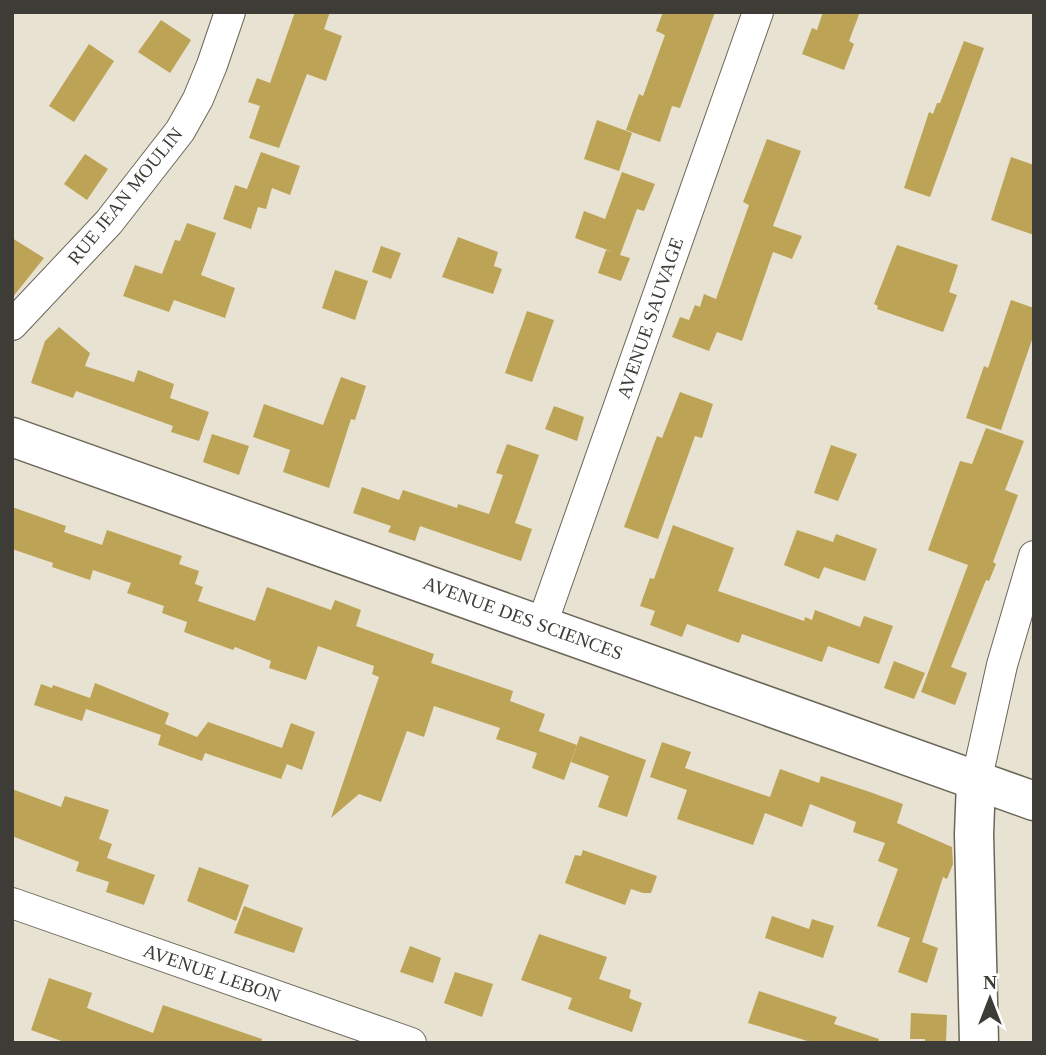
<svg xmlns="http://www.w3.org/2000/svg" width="1046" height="1055" font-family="Georgia,serif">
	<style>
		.building { fill: #bda355 }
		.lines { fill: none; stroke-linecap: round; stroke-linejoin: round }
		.street-casing { stroke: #6b6658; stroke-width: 32 }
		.secondary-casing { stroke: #6b6658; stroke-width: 41 }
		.street { stroke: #fff; stroke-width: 30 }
		.secondary { stroke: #fff; stroke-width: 38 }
		.labels { text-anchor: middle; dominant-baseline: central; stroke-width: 5; stroke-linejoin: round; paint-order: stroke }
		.street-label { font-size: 19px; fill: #3e3c36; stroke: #fff }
	</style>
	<rect width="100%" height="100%" fill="#e8e2d2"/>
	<g class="building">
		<path d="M295,12H330L324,29L342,36L326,81L307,74L279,148L249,138L260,106L248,102L257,78L270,83Z"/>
		<path d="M663,12H715L680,108L672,106L660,142L626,130L639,94L643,96L665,35L656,31Z"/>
		<path d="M823,12H860L849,41L854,44L844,70L802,54L812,28L817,30Z"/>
		<path d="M161,20L191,40L170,73L138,52Z"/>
		<path d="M964,41L984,48L930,197L904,188L929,112L933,114L937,103H940Z"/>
		<path d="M89,44L114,61L74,122L49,106Z"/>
		<path d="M597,120L632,133L619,171L584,159Z"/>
		<path d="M767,139L801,151L773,226L802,236L792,259L773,252L742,341L717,332L709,351L672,337L680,317L689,320L695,305L700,307L704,294L716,299L749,205L743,202Z"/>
		<path d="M261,152L300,166L290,195L272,188L266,209L258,207L251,229L223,219L235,185L247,189Z"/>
		<path d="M85,154L108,169L87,200L64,184Z"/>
		<path d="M1011,157L1034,165V235L991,220Z"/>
		<path d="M622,172L655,184L644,211L637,209L620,255L630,258L621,281L598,273L606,250L613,252L575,238L584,211L605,219Z"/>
		<path d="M187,223L216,233L201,275L235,288L225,318L174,300L169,312L123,296L135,265L162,274L175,240L180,241Z"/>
		<path d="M458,237L498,252L494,266L502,269L493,294L442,277Z"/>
		<path d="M12,238L44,258L12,298Z"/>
		<path d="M897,245L958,265L949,292L957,295L943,332L877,309L878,306L874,304Z"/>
		<path d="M381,246L401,253L391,279L372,272Z"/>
		<path d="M335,270L368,281L355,320L322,308Z"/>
		<path d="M1011,300L1034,308V334L1001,430L966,418L984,366L988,368Z"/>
		<path d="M527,311L554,320L532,382L505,373Z"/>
		<path d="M59,327L90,353L85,366L134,382L138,370L174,384L170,398L209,412L199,441L171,432L173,426L76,391L73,398L31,383L45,341Z"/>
		<path d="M341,377L366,386L355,420L351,419L329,488L283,472L290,450L253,437L264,404L323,425Z"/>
		<path d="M680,392L713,404L702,438L695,436L658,539L624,527L657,436L662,438Z"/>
		<path d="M554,406L584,417L577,441L545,429Z"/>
		<path d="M986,428L1024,441L1005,490L1018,495L993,562L996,564L989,581L986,580L951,667L967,673L955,705L921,692L968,565L928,550L960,461L972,464Z"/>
		<path d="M212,434L249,446L239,475L203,462Z"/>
		<path d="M507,444L539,455L515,523L532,529L521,561L420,526L415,541L388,532L391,526L353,513L362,487L399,500L403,490L457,508L458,504L489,514L503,475L496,473Z"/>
		<path d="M831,445L857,454L838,501L814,493Z"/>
		<path d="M12,507L66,526L64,532L102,545L107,530L182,556L179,564L199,571L195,584L203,587L198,601L255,621L267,587L331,610L335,600L361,610L356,626L434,654L431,663L513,691L510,701L545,714L539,731L577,745L564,780L532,768L537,753L496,739L500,728L434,706L424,737L407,731L381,802L359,794L331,818L379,677L372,674L374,666L318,646L306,680L269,668L271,661L235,647L233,650L184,632L187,622L162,613L164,606L127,593L131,583L93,570L90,580L52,567L53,563L12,549Z"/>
		<path d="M673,525L734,548L718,591L804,621L805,617L812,620L815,610L860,627L864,616L893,626L879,664L828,646L822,662L742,634L739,643L687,624L682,637L650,625L655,611L640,606L650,578L654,579Z"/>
		<path d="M797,530L833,542L836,534L877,549L865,581L824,567L819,579L784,565Z"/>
		<path d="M894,661L925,673L914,699L884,688Z"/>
		<path d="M95,683L169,713L165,724L197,737L208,722L282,748L291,723L315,732L302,770L287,764L281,779L205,753L202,761L158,745L161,735L86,709L82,721L34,705L41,684L52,688L53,685L90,698Z"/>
		<path d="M580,736L646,760L627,817L598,807L609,776L571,762Z"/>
		<path d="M662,742L691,752L685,768L770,797L780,769L819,783L821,776L867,791L903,804L897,823L952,847L953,864L947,879L943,877L922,942L938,948L927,983L898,972L910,938L877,926L898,869L878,861L885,843L853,832L856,822L810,804L802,827L765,813L753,845L677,819L687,790L650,777Z"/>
		<path d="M12,789L61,807L65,796L109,810L99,839L112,844L107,858L155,875L144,905L106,892L109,882L76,871L79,862L12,836Z"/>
		<path d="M583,850L657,876L651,893H643L631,889L625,905L565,883L575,855L581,856Z"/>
		<path d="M199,867L249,885L236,921L187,901Z"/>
		<path d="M244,906L303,928L294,953L234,933Z"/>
		<path d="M772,916L809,929L812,919L834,926L823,958L765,938Z"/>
		<path d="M539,934L607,957L599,979L631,990L629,998L642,1003L632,1032L568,1009L572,998L521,980Z"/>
		<path d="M410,946L441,958L433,983L400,972Z"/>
		<path d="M455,972L493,984L482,1017L444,1003Z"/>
		<path d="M49,978L92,993L87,1008L153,1033L163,1005L262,1039L261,1043H67L31,1030Z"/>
		<path d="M759,991L837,1017L834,1024L879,1039L878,1043H814L748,1023Z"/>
		<path d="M911,1013L947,1015L946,1043H925V1039H910Z"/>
	</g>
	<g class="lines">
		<defs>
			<g id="street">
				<path d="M12,325L109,222L180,131L198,99L212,65L230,12"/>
				<path d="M542,624L758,12"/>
				<path d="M976,782L1002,665L1034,556"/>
				<path d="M12,903L411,1043"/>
			</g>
			<g id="secondary">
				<path d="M12,437L1034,801"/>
				<path d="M976,782L974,834L979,1043"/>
			</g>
		</defs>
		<use href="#street" class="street-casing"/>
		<use href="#secondary" class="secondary-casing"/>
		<use href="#street" class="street"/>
		<use href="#secondary" class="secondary"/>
	</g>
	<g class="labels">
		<g class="street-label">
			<text transform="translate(125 196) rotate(-51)">RUE JEAN MOULIN</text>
			<text transform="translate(650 318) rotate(-71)">AVENUE SAUVAGE</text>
			<text transform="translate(523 618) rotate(20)">AVENUE DES SCIENCES</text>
			<text transform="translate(212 973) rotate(19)">AVENUE LEBON</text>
		</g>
	</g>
	<rect width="1046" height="1055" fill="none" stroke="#3e3c36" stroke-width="28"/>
	<g transform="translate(990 999)" stroke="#ffffff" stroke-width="5" paint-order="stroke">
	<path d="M0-5L12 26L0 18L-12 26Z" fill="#3e3c36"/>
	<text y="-10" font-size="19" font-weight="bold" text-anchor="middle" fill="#3e3c36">N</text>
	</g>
</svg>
